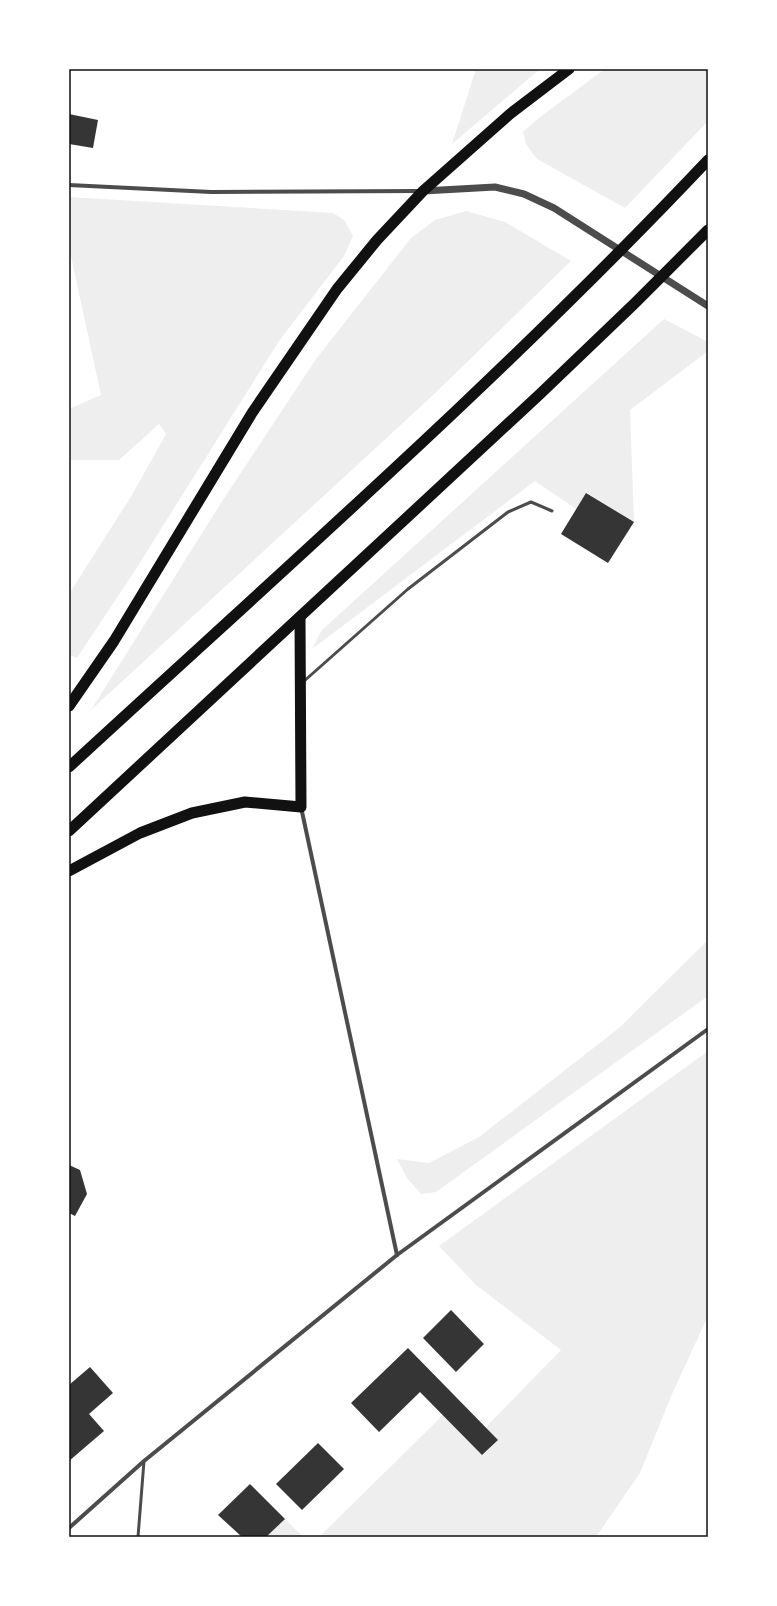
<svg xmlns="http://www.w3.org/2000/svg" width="777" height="1606" font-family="'Archivo Narrow',sans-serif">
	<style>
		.green { fill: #eee }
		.building { fill: #353535 }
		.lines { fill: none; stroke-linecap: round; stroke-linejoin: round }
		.service { stroke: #4c4c4c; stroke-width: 3 }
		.minor { stroke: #4c4c4c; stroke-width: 4 }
		.tertiary { stroke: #4c4c4c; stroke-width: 7 }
		.trunk { stroke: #111; stroke-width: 11 }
		.neatline { fill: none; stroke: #111; stroke-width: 1.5 }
	</style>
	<rect width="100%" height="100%" fill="#fff"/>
	<g class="green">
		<path d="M476,69H540L452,144Z"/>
		<path d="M605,69H708V121L625,208L537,159L526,144L523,132L540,117Z"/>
		<path d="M69,197L333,213L344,220L353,236L344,256L279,341L134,572L77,658L69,655V594L132,495L166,434L159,424L119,460H69V409L101,395L69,247Z"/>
		<path d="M466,211L505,222L571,261L430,398L91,710L221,503L316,359L411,238L435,220Z"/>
		<path d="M664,319L708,342V351L630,410L634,522L587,493L576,509L535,481L312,649L322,630Z"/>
		<path d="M708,940V996L436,1192L421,1194L407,1178L397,1159L429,1163L479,1137L619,1028Z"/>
		<path d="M708,1051V1316L672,1394L640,1473L596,1537H319L443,1415L483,1455L498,1440L486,1427L561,1350L476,1285L439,1246Z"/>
		<path d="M285,1519L303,1537H266Z"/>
	</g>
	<g class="building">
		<path d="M69,114L98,120L93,148L69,144Z"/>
		<path d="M586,493L634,522L608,563L561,534Z"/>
		<path d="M69,1165L80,1170L87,1194L75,1216L69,1213Z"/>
		<path d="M451,1310L484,1344L456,1372L423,1338Z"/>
		<path d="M408,1348L498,1440L482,1455L420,1392L379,1432L351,1403Z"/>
		<path d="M90,1367L113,1393L89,1414L104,1431L69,1461V1385Z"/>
		<path d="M318,1443L344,1469L302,1510L276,1484Z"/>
		<path d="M250,1484L285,1519L266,1537H242L218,1515Z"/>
	</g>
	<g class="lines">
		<g class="service">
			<path d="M303,682L408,589L508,512L531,502L552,511"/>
			<path d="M138,1537L144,1461"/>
		</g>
		<g class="minor">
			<path d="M69,185L211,192L420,191"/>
			<path d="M301,807L397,1255"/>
			<path d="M69,1528L144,1461L397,1255L708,1029"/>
		</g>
		<path class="tertiary" d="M423,191L495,187L524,194L554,208L708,306"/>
		<g class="trunk">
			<path d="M69,706L114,641L252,413L337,289L377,240L423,191L510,114L569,69"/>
			<path d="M69,767C285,568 506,374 708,160"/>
			<path d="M69,831L540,394L634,304L708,230"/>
			<path d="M69,871L140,833L192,813L245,802L301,807L300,617"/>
		</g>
	</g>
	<rect width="777" height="1606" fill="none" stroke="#ffffff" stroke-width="140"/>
	<rect x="70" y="70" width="637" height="1466" class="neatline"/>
</svg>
